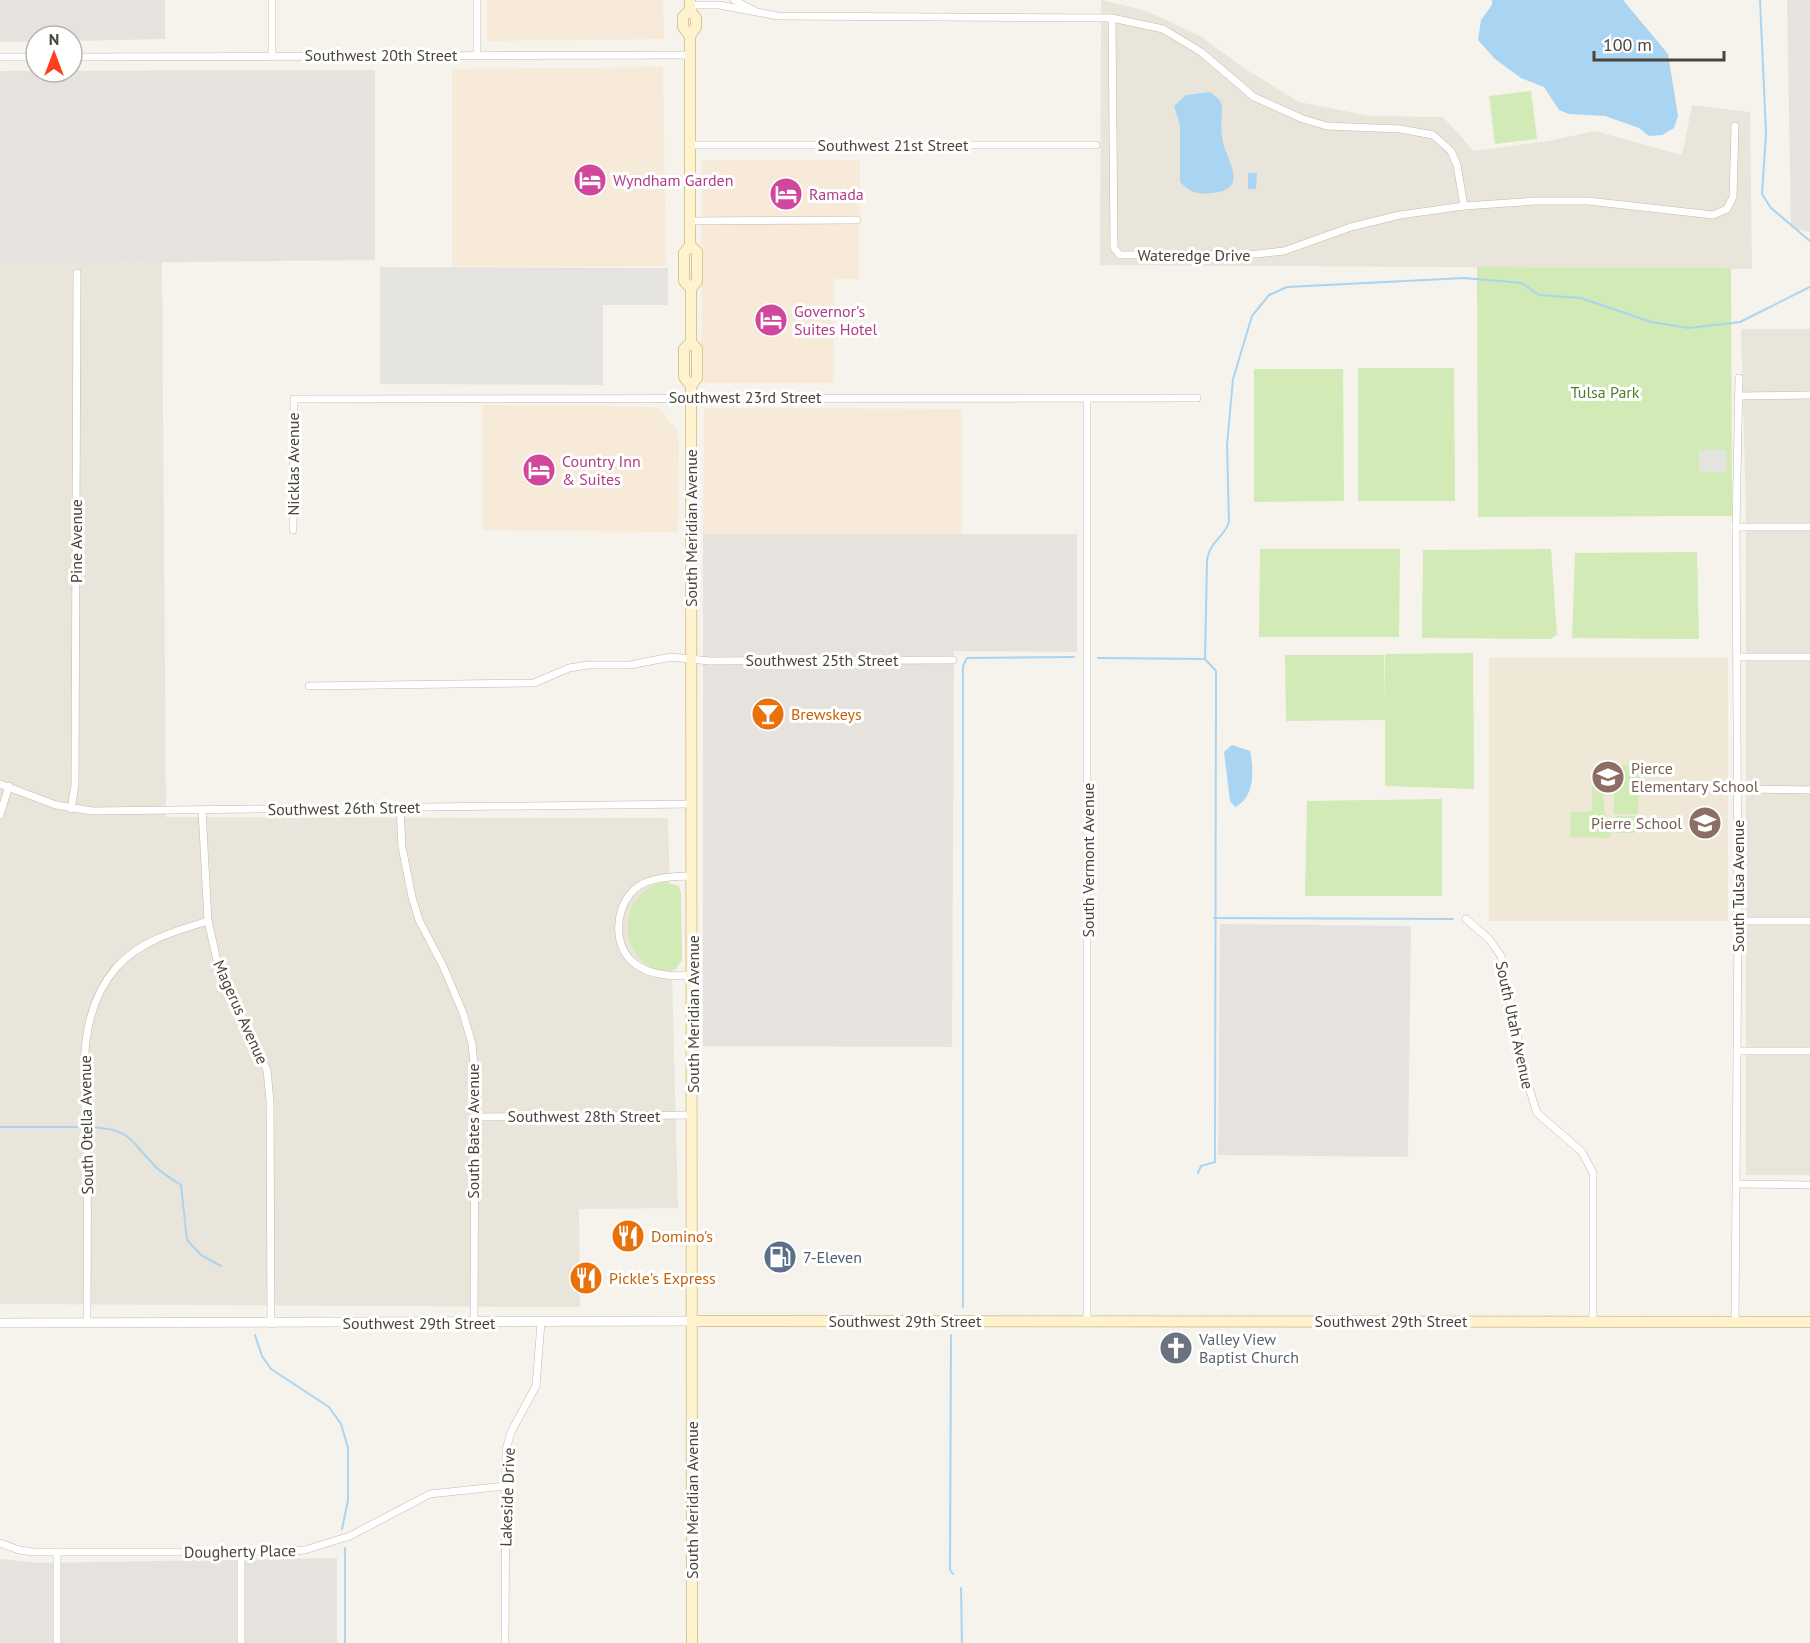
<svg xmlns="http://www.w3.org/2000/svg" width="1810" height="1643" font-family="'PT Sans',sans-serif">
	<style>
		.residential { fill: #eae5da }
		.commercial { fill: #f7ead8 }
		.industrial { fill: #e6e2dd }
		.education { fill: #efe8d6 }
		.green { fill: #d2eab5 }
		.parking { fill: #e5e3e0 }
		.water { fill: #a9d4f2 }
		.lines { fill: none; stroke-linecap: round; stroke-linejoin: round }
		.stream { stroke: #a9d4f2; stroke-width: 2 }
		.minor-casing { stroke: #c2bbae; stroke-width: 8 }
		.tertiary-casing { stroke: #c2bbae; stroke-width: 10 }
		.secondary-casing { stroke: #d6c79b; stroke-width: 12 }
		.minor { stroke: #fff; stroke-width: 7 }
		.tertiary { stroke: #fff; stroke-width: 9 }
		.secondary { stroke: #fff3cd; stroke-width: 10 }
		.labels { text-anchor: middle; dominant-baseline: central; stroke-width: 6; stroke-linejoin: round; paint-order: stroke }
		.street-label { font-size: 16px; fill: #4b4439; stroke: #fff }
		.hotel-label { font-size: 16px; fill: #b23c85; stroke: #fff; text-anchor: start }
		.park-label { font-size: 16px; fill: #4a7f2a; stroke: #fff }
		.food-label { font-size: 16px; fill: #c56008; stroke: #fff; text-anchor: start }
		.education-label { font-size: 16px; fill: #785e54; stroke: #fff; text-anchor: start }
		.service-label { font-size: 16px; fill: #4e5e75; stroke: #fff; text-anchor: start }
		.worship-label { font-size: 16px; fill: #5b616d; stroke: #fff; text-anchor: start }
	</style>
	<rect width="100%" height="100%" fill="#f6f3ec"/>
	<g class="residential">
		<path d="M1101,0L1147,11L1200,36L1244,68L1299,102L1370,116L1443,117L1474,151L1548,141L1595,131L1682,155L1692,105L1750,112L1752,269L1100,265Z"/>
		<path d="M162,262L166,817L668,818L678,1208L579,1209L580,1307L0,1304V264Z"/>
		<path d="M1741,329H1810V1175H1746V513Z"/>
	</g>
	<g class="commercial">
		<path d="M487,0H663L664,39L487,41Z"/>
		<path d="M663,67L666,266H452V69Z"/>
		<path d="M702,160H860L859,279H834V383H701Z"/>
		<path d="M482,405L657,407L677,430L679,443L678,532L483,530Z"/>
		<path d="M704,408L962,409V534H703Z"/>
	</g>
	<g class="industrial">
		<path d="M0,0H165V39L72,41V36H36V41L0,42Z"/>
		<path d="M1787,0H1810V232L1791,228Z"/>
		<path d="M375,70V260L0,264V71Z"/>
		<path d="M703,534H1077V652L954,651L952,1047L703,1046Z"/>
		<path d="M1220,924L1411,926L1408,1157L1218,1155Z"/>
		<path d="M337,1558V1643H0V1559L39,1563Z"/>
	</g>
	<rect class="education" x="1489" y="658" width="239" height="263"/>
	<g class="green">
		<path d="M1531,91L1537,139L1495,144L1489,96Z"/>
		<path d="M1477,267L1731,268L1732,516L1478,517Z"/>
		<path d="M1358,368H1454L1455,501H1358Z"/>
		<path d="M1254,369H1343L1344,501L1254,502Z"/>
		<path d="M1260,549H1400L1399,637H1259Z"/>
		<path d="M1551,549L1557,635L1550,639L1422,638L1423,550Z"/>
		<path d="M1697,552L1699,639L1572,638L1575,553Z"/>
		<path d="M1473,653L1474,789L1385,786V720L1286,721L1285,655H1384L1385,703V654Z"/>
		<path d="M1614,765L1640,766L1638,814H1614Z"/>
		<path d="M1595,772L1605,774C1605,786 1603,799 1604,810C1606,822 1615,825 1610,838L1570,837L1571,812L1592,811V775Z"/>
		<path d="M1442,799V896H1305L1307,801Z"/>
		<path d="M1616,816H1636L1635,833H1616Z"/>
		<path d="M664,882L679,886L681,893L682,960L675,970C622,978 607,897 664,882Z"/>
	</g>
	<g class="parking">
		<path d="M380,267L668,268V305H603V385L380,384Z"/>
		<rect x="1699" y="450" width="27" height="22"/>
	</g>
	<g class="water">
		<path d="M1492,0H1623L1668,54L1678,116L1674,128L1662,135L1649,136L1639,128L1605,116L1569,114L1559,110L1544,87L1521,78L1495,59L1478,40L1481,20L1492,5Z"/>
		<path d="M1210,92L1219,99L1222,105C1222,117 1220,130 1223,142C1227,161 1250,189 1213,193C1198,195 1191,193 1180,182V125L1174,106L1186,95Z"/>
		<path d="M1248,173H1257L1256,189H1248Z"/>
		<path d="M1232,745L1250,751C1254,770 1255,797 1235,807L1230,801L1224,752Z"/>
	</g>
	<g class="lines">
		<g class="stream">
			<path d="M1760,0L1766,133L1762,194L1771,208L1810,241"/>
			<path d="M1098,658L1205,659"/>
			<path d="M1214,918L1453,919"/>
			<path d="M0,1127H83"/>
			<path d="M89,1127C131,1129 128,1138 154,1165C161,1173 172,1179 181,1185L187,1240L201,1255L221,1266"/>
			<path d="M1198,1173L1201,1166L1215,1162L1216,671L1205,659L1207,560C1210,541 1223,539 1229,522L1227,445L1233,379L1252,316L1269,295L1287,287L1464,278L1522,283L1539,295L1581,298L1651,322L1689,328L1740,322L1810,287"/>
			<path d="M963,1307V666L967,658L1074,657"/>
			<path d="M255,1335L262,1356L271,1369L329,1407L341,1424L348,1448V1500L342,1529"/>
			<path d="M951,1335L950,1570L953,1574"/>
			<path d="M961,1588L962,1643"/>
			<path d="M345,1643V1548"/>
		</g>
		<defs>
			<g id="minor">
				<path d="M477,0V54"/>
				<path d="M734,0L753,10"/>
				<path d="M690,5H719L778,16L1112,18L1163,29L1201,52L1254,97L1303,119L1327,126L1400,129L1433,135L1451,151L1457,165L1464,206"/>
				<path d="M1112,18L1114,248L1120,255L1257,254L1284,251L1351,227L1400,215L1464,206L1536,201H1588L1713,215L1727,209L1733,197L1735,126"/>
				<path d="M272,55V0"/>
				<path d="M0,57H36"/>
				<path d="M72,57L690,55"/>
				<path d="M690,145H1096"/>
				<path d="M690,221L857,220"/>
				<path d="M1738,396L1810,395"/>
				<path d="M1087,399V1321"/>
				<path d="M1736,527H1810"/>
				<path d="M293,530L294,399L1197,398"/>
				<path d="M1738,657H1810"/>
				<path d="M309,686L534,683L569,668L588,665H630L671,657L710,661L953,660"/>
				<path d="M0,784L56,805L92,811L692,804"/>
				<path d="M1738,789L1810,790"/>
				<path d="M400,808L402,847L412,897L419,920L443,966L463,1013L472,1044L475,1074L474,1323"/>
				<path d="M71,809L75,785L77,273"/>
				<path d="M202,810L208,921L218,965L267,1070L270,1101L271,1324"/>
				<path d="M0,815L9,786"/>
				<path d="M692,876C676,876 657,877 642,884C618,897 611,936 628,957C642,975 673,978 693,974"/>
				<path d="M1466,919L1489,939L1501,956L1526,1078L1537,1113L1582,1152L1593,1173V1321"/>
				<path d="M1738,921H1810"/>
				<path d="M1737,1051H1810"/>
				<path d="M475,1117L693,1115"/>
				<path d="M1737,1184L1810,1185"/>
				<path d="M1735,1322L1738,921L1736,527L1739,378"/>
				<path d="M87,1323C87,1266 88,1210 87,1153C86,1093 72,1018 116,968C139,941 175,931 208,921"/>
				<path d="M0,1543L19,1550L33,1552H279L305,1550L350,1536L430,1494L505,1486"/>
				<path d="M57,1552V1643"/>
				<path d="M241,1643V1552"/>
				<path d="M505,1643L506,1450L511,1432L536,1386L541,1323"/>
			</g>
			<path id="tertiary" d="M0,1323L692,1321"/>
			<g id="secondary">
				<path d="M690,0V10L696,18V27L690,36V245L684,253V281L691,289"/>
				<path d="M690,10L683,17V27L690,36"/>
				<path d="M690,245L697,252V281L691,289V342L697,349V378L691,386V397L692,1643"/>
				<path d="M691,342L684,349V377L691,386"/>
				<path d="M692,1321L1810,1322"/>
			</g>
		</defs>
		<use href="#minor" class="minor-casing"/>
		<use href="#tertiary" class="tertiary-casing"/>
		<use href="#secondary" class="secondary-casing"/>
		<use href="#minor" class="minor"/>
		<use href="#tertiary" class="tertiary"/>
		<use href="#secondary" class="secondary"/>
	</g>
	<defs>
		<symbol id="hotel-disc" viewBox="-11 -11 22 22"><circle r="9.5" fill="#d1479c" stroke="#fff"/><path d="M-6-4.5h1.5V1H6V5H4.5V3h-9V5H-6ZM-4 0a1.8 1.8 0 1 1 3.6 0ZM.5 0V-2.5h3Q6-2.5 6 0Z" fill="#fff"/></symbol>
		<symbol id="bar-disc" viewBox="-11 -11 22 22"><circle r="9.5" fill="#e8710a" stroke="#fff"/><path d="M-6-5H6L.8 .8V4.5H3.5V6h-7V4.5H-.8V.8Z" fill="#fff"/></symbol>
		<symbol id="school-disc" viewBox="-11 -11 22 22"><circle r="9.5" fill="#8d6e63" stroke="#fff"/><path d="M0-5L7-2L0 1L-7-2ZM-4 1L0 2.5L4 1V4Q0 6-4 4Z" fill="#fff"/></symbol>
		<symbol id="restaurant-disc" viewBox="-11 -11 22 22"><circle r="9.5" fill="#e8710a" stroke="#fff"/><path d="M-5-6h1v4h1v-4h1v4h1v-4h1v5L-1.5 .5V6h-2V.5L-5-1ZM5-6V6H3V1.5H1.5Q1.5-4 5-6Z" fill="#fff"/></symbol>
		<symbol id="fuel-disc" viewBox="-11 -11 22 22"><circle r="9.5" fill="#5c6f8a" stroke="#fff"/><path d="M-5.5-6h7V0h2V4h1.3V-2.5L3-4.5l.8-.8L6-3V5H2.5V1h-1V6h-7ZM-4.2-4.7v3.2H.2V-4.7Z" fill="#fff"/></symbol>
		<symbol id="church-disc" viewBox="-11 -11 22 22"><circle r="9.5" fill="#6b7280" stroke="#fff"/><path d="M-1.2-6h2.4v3.5h3.3v2.4h-3.3V6h-2.4V-.1h-3.3v-2.4h3.3Z" fill="#fff"/></symbol>
	</defs>
	<g fill-rule="evenodd">
		<use href="#hotel-disc" x="571" y="161" width="38" height="38"/>
		<use href="#hotel-disc" x="767" y="175" width="38" height="38"/>
		<use href="#hotel-disc" x="752" y="301" width="38" height="38"/>
		<use href="#hotel-disc" x="520" y="451" width="38" height="38"/>
		<use href="#bar-disc" x="749" y="695" width="38" height="38"/>
		<use href="#school-disc" x="1589" y="758" width="38" height="38"/>
		<use href="#school-disc" x="1686" y="804" width="38" height="38"/>
		<use href="#restaurant-disc" x="609" y="1217" width="38" height="38"/>
		<use href="#fuel-disc" x="761" y="1238" width="38" height="38"/>
		<use href="#restaurant-disc" x="567" y="1259" width="38" height="38"/>
		<use href="#church-disc" x="1157" y="1329" width="38" height="38"/>
	</g>
	<g class="labels">
		<g class="street-label">
			<text x="381" y="55">Southwest 20th Street</text>
			<text x="893" y="145">Southwest 21st Street</text>
			<text x="1194" y="255">Wateredge Drive</text>
			<text x="745" y="397">Southwest 23rd Street</text>
			<text transform="translate(293 464) rotate(-90)">Nicklas Avenue</text>
			<text transform="translate(691 528) rotate(-90)">South Meridian Avenue</text>
			<text transform="translate(76 541) rotate(-90)">Pine Avenue</text>
			<text x="822" y="660">Southwest 25th Street</text>
			<text transform="translate(344 808) rotate(-1)">Southwest 26th Street</text>
			<text transform="translate(1088 860) rotate(-90)">South Vermont Avenue</text>
			<text transform="translate(1738 886) rotate(-90)">South Tulsa Avenue</text>
			<text transform="translate(241 1012) rotate(66)">Magerus Avenue</text>
			<text transform="translate(693 1014) rotate(-90)">South Meridian Avenue</text>
			<text transform="translate(1515 1025) rotate(78)">South Utah Avenue</text>
			<text x="584" y="1116">Southwest 28th Street</text>
			<text transform="translate(86 1125) rotate(-91)">South Otella Avenue</text>
			<text transform="translate(473 1131) rotate(-90)">South Bates Avenue</text>
			<text x="905" y="1321">Southwest 29th Street</text>
			<text x="1391" y="1321">Southwest 29th Street</text>
			<text x="419" y="1323">Southwest 29th Street</text>
			<text transform="translate(507 1497) rotate(-88)">Lakeside Drive</text>
			<text transform="translate(692 1500) rotate(-90)">South Meridian Avenue</text>
			<text transform="translate(240 1551) rotate(-1)">Dougherty Place</text>
		</g>
		<g class="hotel-label">
			<text x="613" y="180">Wyndham Garden</text>
			<text x="809" y="194">Ramada</text>
			<text x="794" y="311">Governor's<tspan x="794" dy="18">Suites Hotel</tspan></text>
			<text x="562" y="461">Country Inn<tspan x="562" dy="18">&amp; Suites</tspan></text>
		</g>
		<g class="park-label">
			<text x="1605" y="392">Tulsa Park</text>
		</g>
		<g class="food-label">
			<text x="791" y="714">Brewskeys</text>
			<text x="651" y="1236">Domino's</text>
			<text x="609" y="1278">Pickle's Express</text>
		</g>
		<g class="education-label">
			<text x="1631" y="768">Pierce<tspan x="1631" dy="18">Elementary School</tspan></text>
			<text x="1682" y="823" text-anchor="end">Pierre School</text>
		</g>
		<g class="service-label">
			<text x="803" y="1257">7-Eleven</text>
		</g>
		<g class="worship-label">
			<text x="1199" y="1339">Valley View<tspan x="1199" dy="18">Baptist Church</tspan></text>
		</g>
	</g>
	<g transform="translate(54 54)"><circle r="28" fill="#ffffff" stroke="#b7b4b0" stroke-width="1.5"/>
	<path d="M0-4.5L10 22L0 15L-10 22Z" fill="#fc3f1d"/>
	<text y="-9" font-size="16" font-weight="bold" text-anchor="middle" fill="#4b4439">N</text>
	</g>
	<path d="M1594 51v9h130v-9" fill="none" stroke="#4b4439" stroke-width="3"/>
	<text x="1603" y="51" font-size="18" fill="#4b4439" stroke="#ffffff" stroke-width="4.5" paint-order="stroke">100 m</text>
</svg>
